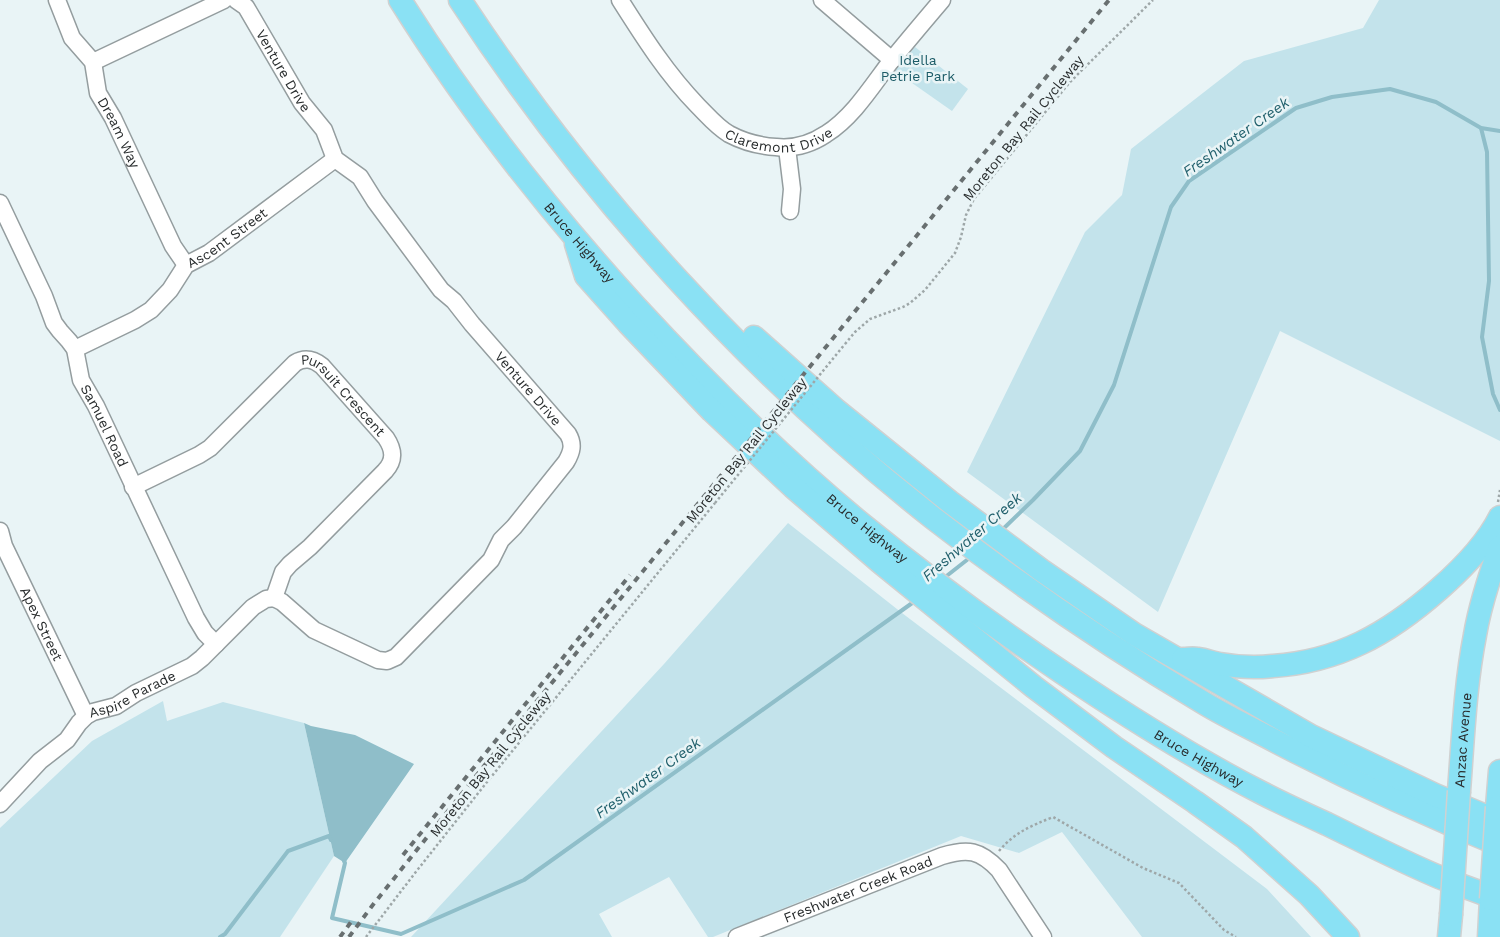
<svg xmlns="http://www.w3.org/2000/svg" width="1500" height="937" font-family="'Work Sans',sans-serif">
	<style>
		.green { fill: #c3e3eb }
		.water { fill: #8fbec9 }
		.lines { fill: none; stroke-linecap: round; stroke-linejoin: round }
		.stream { stroke: #8fbec9; stroke-width: 4 }
		.minor-casing { stroke: #949d9f; stroke-width: 19 }
		.highway-casing { stroke: #d0d1d1; stroke-width: 25 }
		.path { stroke: #9ea7a8; stroke-width: 2.5; stroke-dasharray: 2.5 2.5; stroke-linecap: butt }
		.minor { stroke: #fff; stroke-width: 16 }
		.highway { stroke: #8ae1f4; stroke-width: 22 }
		.rail { stroke: #686f70; stroke-width: 4; stroke-dasharray: 6 6; stroke-linecap: butt }
		.highway-bridge-casing { stroke: #d0d1d1; stroke-width: 25; stroke-linecap: butt }
		.path-bridge { stroke: #9ea7a8; stroke-width: 2.5; stroke-dasharray: 2.5 2.5; stroke-linecap: butt }
		.highway-bridge { stroke: #8ae1f4; stroke-width: 22 }
		.labels { text-anchor: middle; dominant-baseline: central; stroke-width: 5; stroke-linejoin: round; paint-order: stroke }
		.park-label { font-size: 14px; fill: #1b5b67; stroke: #e9f4f6 }
		.street-label { font-size: 14px; fill: #282c2d; stroke: #e9f4f6 }
		.water-label { font-size: 15px; font-style: italic; fill: #21606c; stroke: #e9f4f6 }
	</style>
	<rect width="100%" height="100%" fill="#e9f4f6"/>
	<g class="green">
		<path d="M1379,0H1500V441L1280,331L1158,612L967,472L1085,232L1122,195L1131,149L1244,61L1363,28Z"/>
		<path d="M915,47L968,89L952,111L895,71Z"/>
		<path d="M788,523L902,613L1267,889L1311,937H1142L1062,832L1019,853L961,836L713,937H708L669,877L599,914L612,937H411L664,664Z"/>
		<path d="M163,701L167,721L223,702L304,723L334,856L280,937H0V828L92,741Z"/>
	</g>
	<path class="water" d="M304,723L311,726L355,735L414,764L345,863L334,856Z"/>
	<g class="lines">
		<g class="stream">
			<path d="M1481,128L1487,152L1489,281L1482,337L1493,394L1500,410"/>
			<path d="M1002,530L1033,500L1080,451L1114,385L1171,207L1189,181L1296,108L1332,97L1390,89L1436,102L1481,128L1500,131"/>
			<path d="M944,578L972,556"/>
			<path d="M344,861L345,863L332,918L401,934L524,880L915,601"/>
			<path d="M220,937L225,934L288,851L329,836L331,840"/>
		</g>
		<defs>
			<g id="minor">
				<path id="s1" d="M57,0L72,38L93,62L98,93L113,118L173,246L186,265"/>
				<path id="s2" d="M236,0L246,7L302,103L324,130L335,159L360,177L375,201L441,290L454,301L472,324L568,434C574,444 572,452 566,462L514,527L501,540L491,560L396,657L387,661L378,660L314,630L282,602L274,598"/>
				<path id="s3" d="M620,0C644,38 667,74 698,106C708,116 717,127 729,134C744,142 760,146 776,147C794,149 811,144 826,134C853,117 872,86 891,61C908,40 925,20 942,0"/>
				<path d="M822,0L892,60"/>
				<path d="M93,62L224,0"/>
				<path d="M787,148L792,189L790,211"/>
				<path id="s4" d="M0,203L44,296L54,323L60,331L69,341L75,349L81,380L96,406L196,618L205,633L216,644"/>
				<path id="s5" d="M75,349L135,320L151,310L170,290L186,265L209,253L335,159"/>
				<path id="s6" d="M133,487L199,455L210,448L295,363C305,357 313,359 322,366L386,438C394,450 395,460 385,471L310,547L290,564L283,572L274,598"/>
				<path id="s7" d="M0,531L4,546L86,716"/>
				<path id="s8" d="M0,804L40,761L67,740L79,723L86,716L93,712L116,706L136,693L192,666L202,658L253,607L266,599L274,598"/>
				<path id="s9" d="M737,937L942,856C968,848 980,850 999,870L1043,937"/>
			</g>
			<g id="highway">
				<path id="s10" d="M400,0C468,109 548,210 634,305C706,383 782,459 864,526C928,578 994,627 1063,673C1127,716 1193,758 1262,793C1283,804 1305,814 1327,824C1364,842 1401,861 1439,877C1459,885 1480,892 1500,900"/>
				<path d="M460,0C587,194 751,374 933,518C1019,585 1110,647 1204,703C1227,717 1253,729 1277,742C1350,780 1424,814 1500,845"/>
				<path d="M576,244L586,276L628,323L712,411L793,487L880,562L1034,687L1114,747L1195,802L1244,837L1309,895L1348,937"/>
				<path d="M754,337L836,410L950,502L1041,570L1134,634L1311,736L1435,795L1500,822"/>
				<path d="M1183,659C1188,659 1193,658 1198,659C1206,660 1213,663 1220,664C1237,667 1256,668 1273,666C1303,664 1334,656 1361,643C1407,621 1477,563 1500,517"/>
				<path id="s11" d="M1459,791C1463,739 1465,686 1475,635C1480,605 1490,575 1500,547"/>
				<path d="M1497,807L1500,771"/>
				<path d="M1449,937L1451,915"/>
				<path d="M1489,937L1491,899"/>
			</g>
		</defs>
		<use href="#minor" class="minor-casing"/>
		<use href="#highway" class="highway-casing"/>
		<g class="path">
			<path d="M845,344L855,332L870,319L903,307L910,303L925,290L955,253L961,237L966,215L974,199L1070,82L1153,0"/>
			<path d="M1498,502L1500,490"/>
			<path d="M999,851C1015,832 1031,826 1053,817L1143,868L1179,883L1224,930L1236,937"/>
			<path d="M366,937L415,873L487,782L715,503"/>
		</g>
		<use href="#minor" class="minor"/>
		<use href="#highway" class="highway"/>
		<g class="rail">
			<path d="M403,855L630,575"/>
			<path d="M340,937L351,922"/>
			<path d="M349,937L372,906L484,766L1109,0"/>
		</g>
		<defs>
			<g id="highway-bridge">
				<path d="M1491,899L1497,807"/>
				<path d="M1451,915L1459,791"/>
			</g>
		</defs>
		<use href="#highway-bridge" class="highway-bridge-casing"/>
		<path class="path-bridge" d="M715,503L845,344"/>
		<use href="#highway-bridge" class="highway-bridge"/>
	</g>
	<g class="labels">
		<g class="park-label">
			<text x="918" y="60">Idella<tspan x="918" dy="16">Petrie Park</tspan></text>
		</g>
		<g class="street-label">
			<text stroke="none"><textPath href="#s2" startOffset="86">Venture Drive</textPath></text>
			<text stroke="none"><textPath href="#s3" startOffset="226">Claremont Drive</textPath></text>
			<text transform="translate(1023 128) rotate(-51)">Moreton Bay Rail Cycleway</text>
			<text stroke="none"><textPath href="#s1" startOffset="149">Dream Way</textPath></text>
			<text stroke="none"><textPath href="#s5" startOffset="192">Ascent Street</textPath></text>
			<text stroke="none"><textPath href="#s10" startOffset="302">Bruce Highway</textPath></text>
			<text stroke="none"><textPath href="#s2" startOffset="491">Venture Drive</textPath></text>
			<text stroke="none"><textPath href="#s6" startOffset="270">Pursuit Crescent</textPath></text>
			<text stroke="none"><textPath href="#s4" startOffset="248">Samuel Road</textPath></text>
			<text transform="translate(746 450) rotate(-51)">Moreton Bay Rail Cycleway</text>
			<text stroke="none"><textPath href="#s10" startOffset="708">Bruce Highway</textPath></text>
			<text stroke="none"><textPath href="#s7" startOffset="102">Apex Street</textPath></text>
			<text stroke="none"><textPath href="#s8" startOffset="175">Aspire Parade</textPath></text>
			<text stroke="none"><textPath href="#s11" startOffset="51">Anzac Avenue</textPath></text>
			<text stroke="none"><textPath href="#s10" startOffset="1112">Bruce Highway</textPath></text>
			<text transform="translate(490 764) rotate(-51)">Moreton Bay Rail Cycleway</text>
			<text stroke="none"><textPath href="#s9" startOffset="130">Freshwater Creek Road</textPath></text>
		</g>
		<g class="water-label">
			<text transform="translate(1236 137) rotate(-35)">Freshwater Creek</text>
			<text transform="translate(972 537) rotate(-41)">Freshwater Creek</text>
			<text transform="translate(648 778) rotate(-36)">Freshwater Creek</text>
		</g>
	</g>
</svg>
